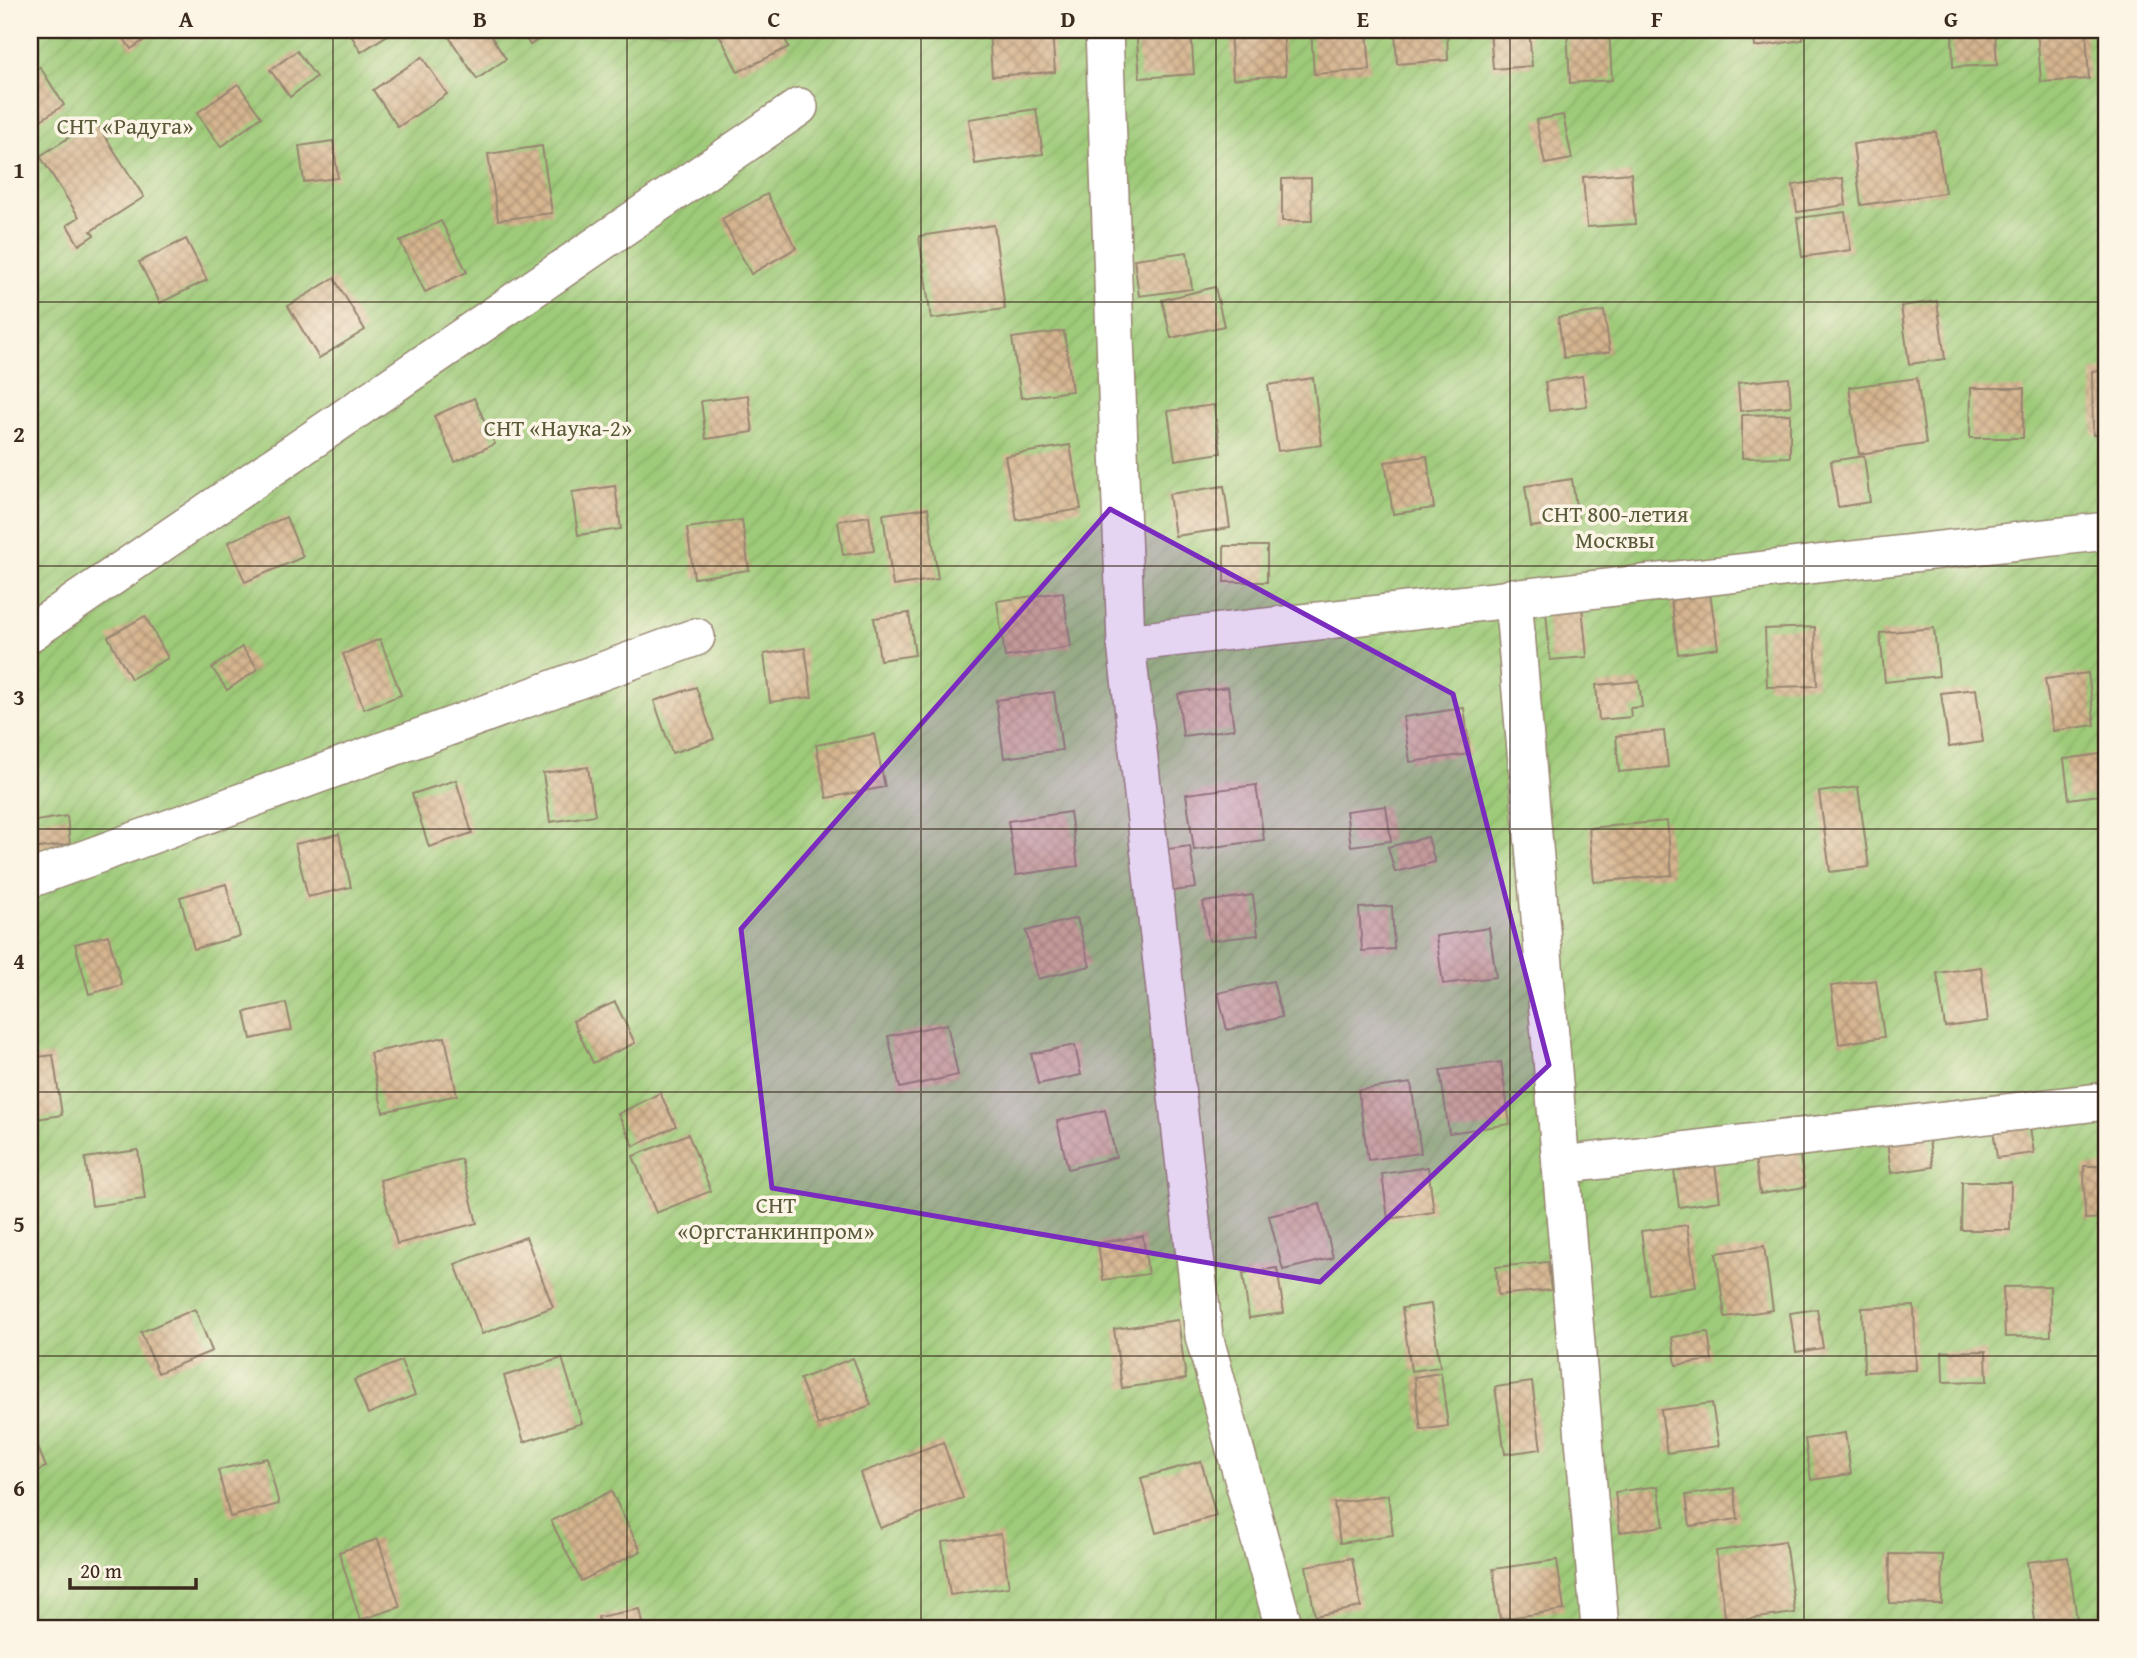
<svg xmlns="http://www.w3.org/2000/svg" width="2137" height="1658" font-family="'Gentium Book Plus',serif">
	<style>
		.garden { fill: url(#garden-furrows); stroke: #6c7a4c; stroke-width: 2 }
		.building { fill: url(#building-cross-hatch) }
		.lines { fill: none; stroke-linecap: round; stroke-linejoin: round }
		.street-casing { stroke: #978570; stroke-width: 40 }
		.street { stroke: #fff; stroke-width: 37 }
		.marked { fill: #7b2cbf; fill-opacity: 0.2; stroke: #7b2cbf; stroke-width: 5; stroke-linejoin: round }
		.grid { fill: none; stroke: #3b2a1e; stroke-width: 2; stroke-opacity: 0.55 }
		.labels { text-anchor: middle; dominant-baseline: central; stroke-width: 7; stroke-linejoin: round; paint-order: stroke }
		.park-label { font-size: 23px; fill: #595a39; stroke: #fcf5e5 }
		.neatline { fill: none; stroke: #3b2a1e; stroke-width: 2.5 }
		.grid-label { font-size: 23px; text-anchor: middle; font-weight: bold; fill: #3b2a1e }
	</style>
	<defs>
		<pattern id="garden-furrows" width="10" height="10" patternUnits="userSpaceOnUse" patternTransform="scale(1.75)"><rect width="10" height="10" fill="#9ecb79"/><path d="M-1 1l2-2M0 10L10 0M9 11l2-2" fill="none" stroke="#89ae68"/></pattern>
		<pattern id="building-cross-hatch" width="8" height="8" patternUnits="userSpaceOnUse" patternTransform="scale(1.75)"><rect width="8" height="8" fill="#d6b590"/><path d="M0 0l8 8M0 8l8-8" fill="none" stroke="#af9375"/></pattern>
	</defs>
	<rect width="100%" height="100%" fill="#fcf5e5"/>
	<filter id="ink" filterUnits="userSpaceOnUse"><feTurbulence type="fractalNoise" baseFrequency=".0143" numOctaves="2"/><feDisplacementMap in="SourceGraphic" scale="14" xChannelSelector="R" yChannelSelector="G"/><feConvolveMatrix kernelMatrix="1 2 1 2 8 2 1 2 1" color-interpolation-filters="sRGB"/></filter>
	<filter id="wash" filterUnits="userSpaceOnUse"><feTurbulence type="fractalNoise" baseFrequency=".00686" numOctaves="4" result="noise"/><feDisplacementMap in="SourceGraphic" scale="28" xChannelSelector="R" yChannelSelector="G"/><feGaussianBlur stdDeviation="1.57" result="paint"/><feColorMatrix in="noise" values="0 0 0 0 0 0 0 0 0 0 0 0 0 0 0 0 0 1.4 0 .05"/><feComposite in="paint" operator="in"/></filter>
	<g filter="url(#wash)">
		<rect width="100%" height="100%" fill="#f3e0c2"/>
		<rect class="garden" x="30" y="30" width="2077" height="1598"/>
		<g id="blocks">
			<g class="building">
				<path d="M118,30H159L131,49Z"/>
				<path d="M348,30H386L389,34L361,52Z"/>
				<path d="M460,30H487L506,59L477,79L449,37Z"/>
				<path d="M520,30H553L530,45Z"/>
				<path d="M717,30H780L789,47L738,72Z"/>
				<path d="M989,30H1052L1055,72L992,76Z"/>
				<path d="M1136,30H1191L1194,74L1140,78Z"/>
				<path d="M1230,30H1283L1286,75L1233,79Z"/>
				<path d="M1311,30H1367L1370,70L1314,74Z"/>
				<path d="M1395,30H1447L1448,60L1397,64Z"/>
				<path d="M1490,30H1529L1532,66L1493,69Z"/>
				<path d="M1567,30H1609L1612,80L1570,83Z"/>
				<path d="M1753,30H1802L1803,40L1755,47Z"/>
				<path d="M1952,30H1995L1997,65L1953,67Z"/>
				<path d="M2037,30H2086L2089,79L2041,82Z"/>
				<path d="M297,51L316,77L290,97L270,70Z"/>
				<path d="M422,57L447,94L398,127L373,90Z"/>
				<path d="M40,67L64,105L30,127V74Z"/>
				<path d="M238,84L261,117L221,147L197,113Z"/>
				<path d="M1036,109L1043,154L975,164L969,119Z"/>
				<path d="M1563,115L1572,159L1545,164L1536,120Z"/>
				<path d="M95,121L144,197L91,231L94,235L79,245L67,225L79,217L40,156Z"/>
				<path d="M1936,132L1945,193L1861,205L1853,144Z"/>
				<path d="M333,141L338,178L304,182L299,146Z"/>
				<path d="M542,146L552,213L498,220L488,154Z"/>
				<path d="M2107,165V220H2105L2097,167Z"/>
				<path d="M1631,173L1635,224L1587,227L1583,177Z"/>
				<path d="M1311,178L1312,221H1282V179Z"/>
				<path d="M1843,178L1846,205L1797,212L1793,185Z"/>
				<path d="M767,194L796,248L751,274L722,219Z"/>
				<path d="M1845,212L1851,250L1802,257L1797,218Z"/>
				<path d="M441,221L467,272L425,292L400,241Z"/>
				<path d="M994,225L1005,309L931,319L919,236Z"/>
				<path d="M186,239L207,280L160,303L139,262Z"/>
				<path d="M1187,252L1192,289L1139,296L1134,259Z"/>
				<path d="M334,278L365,330L319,358L288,306Z"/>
				<path d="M1215,287L1224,326L1171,338L1162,300Z"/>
				<path d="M1937,301L1945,359L1909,364L1901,306Z"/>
				<path d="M1604,311L1610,352L1564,358L1558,317Z"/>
				<path d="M1064,331L1072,391L1021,398L1012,338Z"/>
				<path d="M2092,371H2107V435H2093Z"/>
				<path d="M1582,376L1587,406L1549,411L1545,382Z"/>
				<path d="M1313,378L1322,445L1278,451L1268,385Z"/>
				<path d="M1789,378L1791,406L1740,411L1738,383Z"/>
				<path d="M1917,378L1926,444L1859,454L1849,387Z"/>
				<path d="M1971,388H2024L2023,438H1970Z"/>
				<path d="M748,395L753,432L706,439L701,401Z"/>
				<path d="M474,398L495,444L455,462L434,416Z"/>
				<path d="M1214,405L1221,453L1175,460L1168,411Z"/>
				<path d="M1790,414V457L1742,458V415Z"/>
				<path d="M1070,445L1081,509L1017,520L1005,456Z"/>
				<path d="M1427,456L1434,508L1393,514L1385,462Z"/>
				<path d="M1864,456L1870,502L1838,507L1831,461Z"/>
				<path d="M1572,479L1578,520L1531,527L1525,486Z"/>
				<path d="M615,486L621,529L578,535L572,492Z"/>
				<path d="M1224,486L1230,528L1175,536L1169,494Z"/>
				<path d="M928,508L938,579L893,586L883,514Z"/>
				<path d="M869,516L874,551L843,555L838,521Z"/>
				<path d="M286,517L303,557L245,582L228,542Z"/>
				<path d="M742,520L749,570L694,578L687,528Z"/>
				<rect x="1224" y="546" width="43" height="36"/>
				<path d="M1709,586L1718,648L1678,654L1670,591Z"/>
				<path d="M1063,592L1071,647L1005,657L997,601Z"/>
				<path d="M1582,606L1587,657L1550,660L1546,610Z"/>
				<path d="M909,613L915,655L880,660L874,618Z"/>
				<path d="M145,616L168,658L131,679L108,637Z"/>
				<path d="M1815,627L1817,686L1767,687L1765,629Z"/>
				<path d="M1934,628L1939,676L1885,682L1880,633Z"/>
				<path d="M380,639L401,695L364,709L343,654Z"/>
				<path d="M242,647L258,669L227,690L212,668Z"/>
				<path d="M805,648L812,697L770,702L764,654Z"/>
				<path d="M2088,673L2095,725L2053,731L2045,679Z"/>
				<path d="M1639,681L1642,707L1630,708L1631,717L1599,720L1596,685Z"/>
				<path d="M696,687L714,739L672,753L654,701Z"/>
				<path d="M1228,687L1234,729L1183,736L1178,694Z"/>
				<path d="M1976,689L1983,742L1949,747L1941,693Z"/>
				<path d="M1054,692L1062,750L1004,758L996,700Z"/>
				<path d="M1464,708L1470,754L1410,762L1403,717Z"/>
				<path d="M1664,731L1668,767L1619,772L1616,736Z"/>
				<path d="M874,734L885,787L827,798L816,745Z"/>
				<path d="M2107,753V794L2069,799L2064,759Z"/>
				<path d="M588,767L595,815L550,822L543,773Z"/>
				<path d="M456,780L472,833L429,847L412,794Z"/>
				<path d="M1256,785L1264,840L1194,850L1186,794Z"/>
				<path d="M1858,787L1869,867L1830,872L1819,792Z"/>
				<path d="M1386,806L1391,841L1351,846L1346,811Z"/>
				<path d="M1070,812L1078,866L1016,875L1008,821Z"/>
				<path d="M67,816L70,844L31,849L30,822Z"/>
				<path d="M1667,821L1672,875L1594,882L1589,828Z"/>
				<path d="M339,834L351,887L308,897L295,844Z"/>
				<path d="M1428,837L1435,862L1395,872L1388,847Z"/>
				<path d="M1190,846L1196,888L1159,893L1153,851Z"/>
				<path d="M226,884L240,936L194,949L180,897Z"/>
				<path d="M1253,895L1258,935L1209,941L1203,902Z"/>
				<path d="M1392,906L1394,949L1362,951L1359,908Z"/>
				<path d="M1077,918L1090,966L1038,979L1026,931Z"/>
				<path d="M1489,928L1496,977L1443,984L1436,936Z"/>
				<path d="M108,935L122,985L89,994L75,944Z"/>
				<path d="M2107,957V997H2106L2100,958Z"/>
				<path d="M1981,967L1988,1021L1945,1027L1937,973Z"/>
				<path d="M1876,980L1884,1037L1839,1044L1831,986Z"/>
				<path d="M1273,981L1282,1017L1227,1030L1218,993Z"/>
				<path d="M615,1002L635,1043L593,1063L573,1021Z"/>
				<path d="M286,1003L292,1030L251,1039L245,1012Z"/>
				<path d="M947,1024L958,1075L900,1088L888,1036Z"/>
				<path d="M445,1037L457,1095L383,1112L370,1053Z"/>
				<path d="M1075,1045L1081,1075L1038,1084L1031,1054Z"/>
				<path d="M53,1055L62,1115L30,1120V1058Z"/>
				<path d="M1501,1062L1510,1124L1449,1133L1440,1070Z"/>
				<path d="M1411,1083L1421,1153L1368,1160L1358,1090Z"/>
				<path d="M660,1093L676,1126L634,1146L618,1114Z"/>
				<path d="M1105,1110L1116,1157L1068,1169L1057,1121Z"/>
				<path d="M2028,1115L2034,1153L1997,1158L1992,1121Z"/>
				<path d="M1927,1128L1933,1167L1891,1173L1886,1133Z"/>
				<path d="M688,1134L711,1191L656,1213L633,1156Z"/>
				<path d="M1798,1144L1805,1187L1760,1194L1754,1150Z"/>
				<path d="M138,1150L145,1199L92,1206L85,1158Z"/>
				<path d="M1714,1158L1720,1201L1679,1207L1673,1163Z"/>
				<path d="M461,1159L477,1223L397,1244L380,1180Z"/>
				<path d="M2084,1166H2107V1218L2085,1219Z"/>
				<path d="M1428,1167L1434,1212L1388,1219L1382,1174Z"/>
				<path d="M1962,1182H2011L2010,1230H1961Z"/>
				<path d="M1320,1204L1333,1258L1283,1270L1269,1216Z"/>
				<path d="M1687,1225L1696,1287L1649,1294L1641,1231Z"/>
				<path d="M1143,1236L1148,1274L1103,1280L1098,1243Z"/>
				<path d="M526,1237L553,1307L482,1334L455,1264Z"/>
				<path d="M1764,1246L1773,1310L1725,1317L1716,1253Z"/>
				<path d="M1548,1262L1551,1290L1498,1295L1496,1267Z"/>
				<path d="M1277,1268L1284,1313L1249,1318L1243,1273Z"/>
				<path d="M2050,1286L2051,1336L2005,1337L2003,1287Z"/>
				<path d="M1431,1304L1440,1367L1411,1371L1402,1308Z"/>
				<path d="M1914,1306L1916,1370L1864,1372L1862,1308Z"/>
				<path d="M195,1309L212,1351L158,1373L141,1332Z"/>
				<path d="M1817,1309L1823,1348L1796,1352L1790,1313Z"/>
				<path d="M1178,1320L1186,1379L1122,1388L1114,1329Z"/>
				<path d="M1708,1332L1712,1360L1676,1365L1672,1337Z"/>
				<path d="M1986,1351L1987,1381L1943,1382L1942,1352Z"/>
				<path d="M562,1358L582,1423L524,1442L504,1376Z"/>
				<path d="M853,1358L871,1405L818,1425L800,1379Z"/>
				<path d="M401,1361L415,1395L368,1414L354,1380Z"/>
				<path d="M1441,1373L1448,1426L1421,1430L1414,1377Z"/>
				<path d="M1532,1382L1541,1449L1505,1454L1495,1387Z"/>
				<path d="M1712,1403L1719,1446L1667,1453L1661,1410Z"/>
				<path d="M30,1428L46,1467L30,1474Z"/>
				<path d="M1845,1433L1851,1474L1811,1480L1805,1439Z"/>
				<path d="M943,1442L963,1498L880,1528L860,1473Z"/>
				<path d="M267,1458L279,1504L230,1517L218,1470Z"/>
				<path d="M1201,1461L1216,1516L1156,1533L1141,1478Z"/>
				<path d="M1658,1486L1664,1526L1620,1532L1615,1492Z"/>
				<path d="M1734,1488L1738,1519L1690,1526L1686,1495Z"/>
				<path d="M611,1491L641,1551L581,1581L551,1521Z"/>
				<path d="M1388,1495L1393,1535L1340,1543L1334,1503Z"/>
				<path d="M1001,1534L1009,1587L950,1595L942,1542Z"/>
				<path d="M378,1539L400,1607L360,1620L339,1552Z"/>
				<path d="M1785,1541L1795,1613L1726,1622L1716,1551Z"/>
				<path d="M1890,1554L1943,1555L1942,1604L1889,1603Z"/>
				<path d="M2068,1557L2078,1626L2036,1628L2027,1562Z"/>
				<path d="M1352,1558L1361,1607L1315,1616L1306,1566Z"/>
				<path d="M1557,1560L1564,1610L1500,1619L1493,1569Z"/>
				<path d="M640,1609L644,1628H600L598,1617Z"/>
			</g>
		</g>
	</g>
	<g filter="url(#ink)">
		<use href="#blocks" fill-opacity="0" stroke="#978570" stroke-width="2"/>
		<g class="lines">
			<defs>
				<g id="street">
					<path d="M1104,30L1126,643L1204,1336L1284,1628"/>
					<path d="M1513,597L1600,1628"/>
					<path d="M30,633L799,107"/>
					<path d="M1126,643L2107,531"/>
					<path d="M30,879L696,637"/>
					<path d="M1561,1165L2107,1101"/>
				</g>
			</defs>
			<use href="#street" class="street-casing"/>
			<use href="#street" class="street"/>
		</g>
	</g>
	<path class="marked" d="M1110,509L1453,694L1549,1065L1320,1282L772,1188L741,929Z"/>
	<path class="grid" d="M333,30V1628M627,30V1628M921,30V1628M1216,30V1628M1510,30V1628M1804,30V1628M30,302H2107M30,566H2107M30,829H2107M30,1092H2107M30,1356H2107"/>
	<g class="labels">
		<g class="park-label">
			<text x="125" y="125">СНТ «Радуга»</text>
			<text x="558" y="427">СНТ «Наука-2»</text>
			<text x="1615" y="513">СНТ 800-летия<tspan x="1615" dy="26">Москвы</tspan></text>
			<text x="776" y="1204">СНТ<tspan x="776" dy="26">«Оргстанкинпром»</tspan></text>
		</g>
	</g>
	<rect width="2137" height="1658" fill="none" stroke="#fcf5e5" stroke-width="77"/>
	<path d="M70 1578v10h126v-10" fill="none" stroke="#3b2a1e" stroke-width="3.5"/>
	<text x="80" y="1578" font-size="21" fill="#3b2a1e" stroke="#fcf5e5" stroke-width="5" paint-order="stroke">20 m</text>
	<rect x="38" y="38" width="2060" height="1582" class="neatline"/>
	<g class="grid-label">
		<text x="186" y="27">A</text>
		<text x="480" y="27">B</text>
		<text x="774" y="27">C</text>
		<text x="1068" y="27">D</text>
		<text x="1363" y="27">E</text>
		<text x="1657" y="27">F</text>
		<text x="1951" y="27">G</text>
		<text x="19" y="178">1</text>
		<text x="19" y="442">2</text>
		<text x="19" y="705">3</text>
		<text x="19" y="969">4</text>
		<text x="19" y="1232">5</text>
		<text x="19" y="1496">6</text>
	</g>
</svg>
